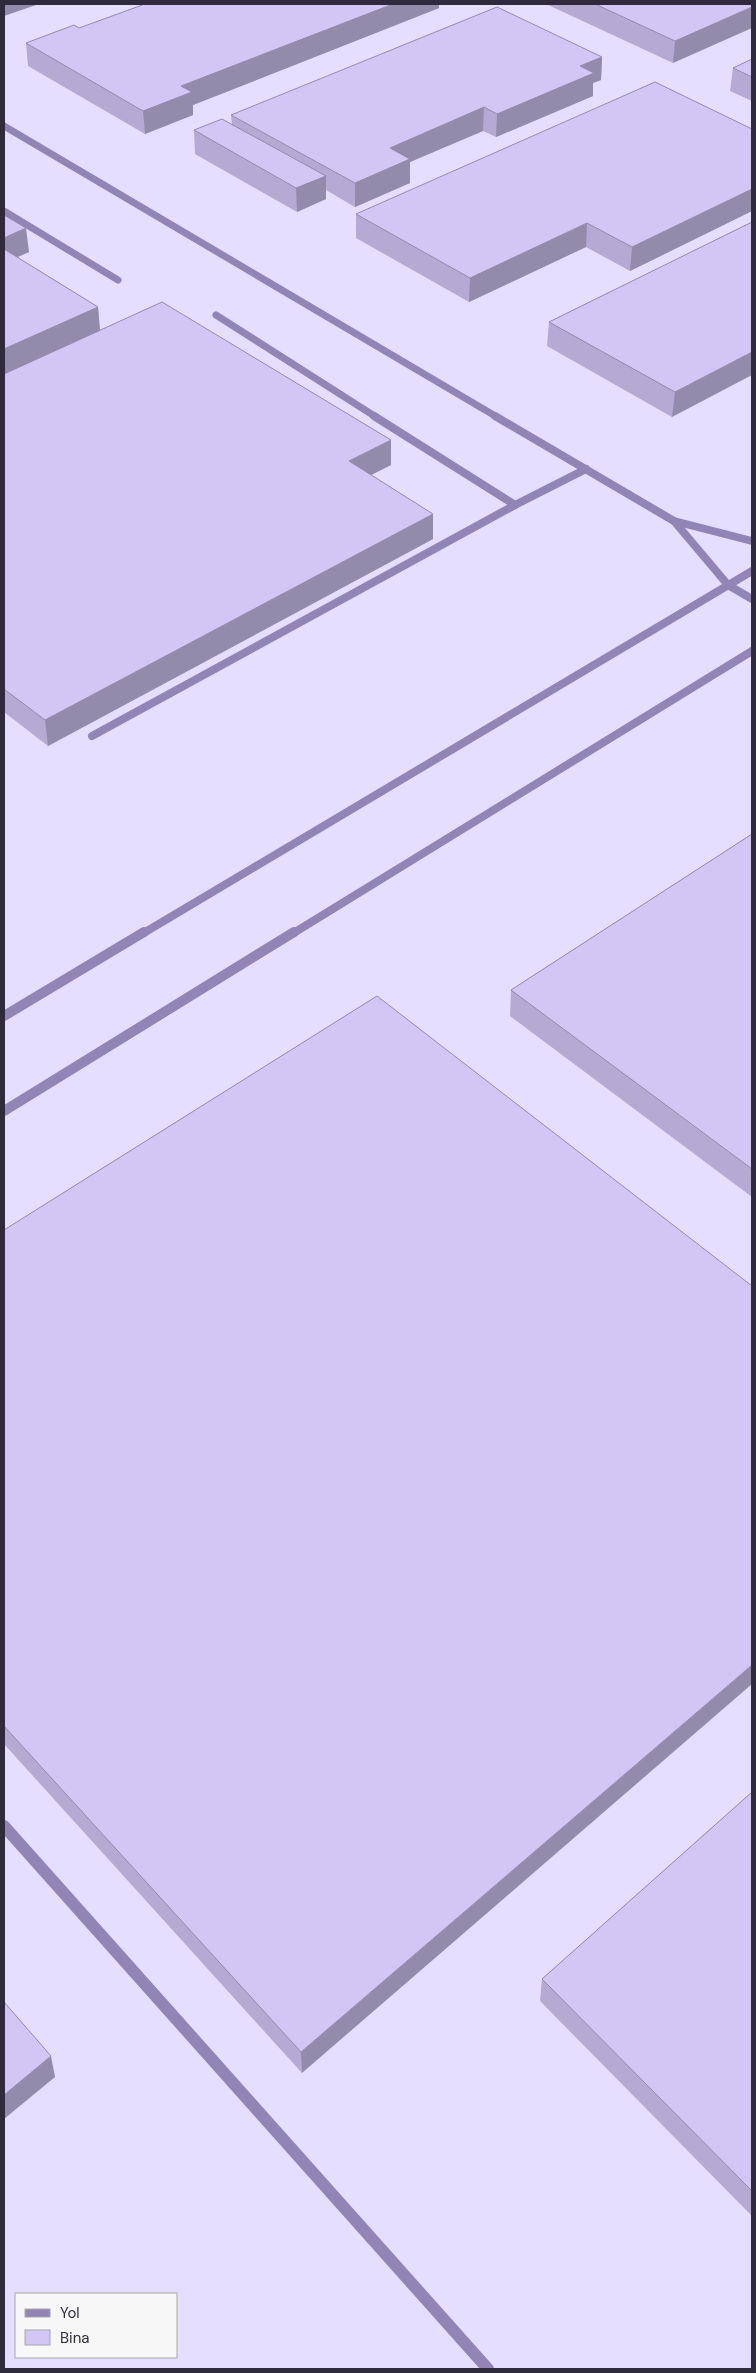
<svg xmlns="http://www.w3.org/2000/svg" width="756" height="2373" font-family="'DM Sans',sans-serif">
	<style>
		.built { fill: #e6deff; fill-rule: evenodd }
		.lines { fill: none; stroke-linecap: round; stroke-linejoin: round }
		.lane-far1 { stroke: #9285b6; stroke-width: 7 }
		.lane { stroke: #9285b6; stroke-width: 8 }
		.street-far3 { stroke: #9285b6; stroke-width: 7 }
		.street-far2 { stroke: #9285b6; stroke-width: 8 }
		.street-far1 { stroke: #9285b6; stroke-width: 10 }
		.street { stroke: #9285b6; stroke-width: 12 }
		.wall { fill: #b5aad3 }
		.shaded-wall { fill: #938bac }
		.building { fill: #d2c6f5; stroke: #938bac }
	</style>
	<rect width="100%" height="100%" fill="#ebe7fa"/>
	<path class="built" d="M4,4H752V2369H4ZM16,2294H176V2357H16Z"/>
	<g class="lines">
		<g class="lane-far1">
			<path d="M4,211L118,280"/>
			<path d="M216,315L376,417"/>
		</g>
		<g class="lane">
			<path d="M374,416L515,505"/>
			<path d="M92,736L515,505L586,469"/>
		</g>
		<path class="street-far3" d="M4,126L497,417"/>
		<g class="street-far2">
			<path d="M495,416L674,521L752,541"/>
			<path d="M674,521L728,585L752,599"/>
			<path d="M142,934L752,571"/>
			<path d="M292,934L752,651"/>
		</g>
		<g class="street-far1">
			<path d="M4,1016L144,932"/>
			<path d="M4,1111L294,932"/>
		</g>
		<path class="street" d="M4,1826L488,2369"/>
	</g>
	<g class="wall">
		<path d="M546,4H752L673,63Z"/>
		<path d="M439,8L193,105V115L145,134L28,66L26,43L79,28Z"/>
		<path d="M602,57L601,80L593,83V96L496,137L483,131L410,162V183L355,207L326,190V199L297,212L195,154L194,130L232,124L231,115Z"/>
		<path d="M752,59V101L730,91L733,68Z"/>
		<path d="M752,129V211L630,271L586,247L469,302L356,238V214Z"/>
		<path d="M4,215L29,252L17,257L98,307L100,330L391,465L371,475L433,539L48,746L4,712Z"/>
		<path d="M752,222L672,417L547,346L549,322Z"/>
		<path d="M752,834V1197L510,1016L511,990Z"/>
		<path d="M377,996L302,2073L4,1744V1230Z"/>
		<path d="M752,1792V2216L540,2001L542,1979Z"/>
	</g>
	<g class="shaded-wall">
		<path d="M4,4H39L4,16Z"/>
		<path d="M393,4H439V8L193,105V115L145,134L143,111L181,86Z"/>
		<path d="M752,7V28L673,63L675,41Z"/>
		<path d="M602,57L601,80L593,83V96L496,137L497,114L580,66Z"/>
		<path d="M484,107L483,131L410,162V183L355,207V183L390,148Z"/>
		<path d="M326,176V199L297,212L296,188Z"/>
		<path d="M752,189V211L630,271L632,247Z"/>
		<path d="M587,223L586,247L469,302L470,278Z"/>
		<path d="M26,228L29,252L4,263V238Z"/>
		<path d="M98,307L100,331L4,375V349Z"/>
		<path d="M752,352V375L672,417L675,392Z"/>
		<path d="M391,440V465L349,486V461Z"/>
		<path d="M433,514V539L48,746L45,720Z"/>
		<path d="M752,1665V1684L302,2073L301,2052Z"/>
		<path d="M51,2056L55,2077L4,2119V2095Z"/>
	</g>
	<g class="building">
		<path d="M145,4H393L181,86L192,92L143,111L26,43L74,25L79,28Z"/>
		<path d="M595,4H752V7L675,41Z"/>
		<path d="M497,7L602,57L580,66L594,73L497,114L484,107L390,148L410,159L355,183L231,115Z"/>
		<path d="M752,59V77L733,68Z"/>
		<path d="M655,82L752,129V189L632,247L587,223L470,278L356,214Z"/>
		<path d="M222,119L326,176L296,188L194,130Z"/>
		<path d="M4,215L26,228L4,238Z"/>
		<path d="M752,222V352L675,392L549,322Z"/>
		<path d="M4,249L98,307L4,349Z"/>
		<path d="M162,302L391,440L349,461L433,514L45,720L4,689V374Z"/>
		<path d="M752,834V1169L511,990Z"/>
		<path d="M377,996L752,1286V1665L301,2052L4,1726V1230Z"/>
		<path d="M752,1792V2191L542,1979Z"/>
		<path d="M4,2002L51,2056L4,2095Z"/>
	</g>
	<rect width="756" height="2373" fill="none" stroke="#2f2b3c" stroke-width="10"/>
	<rect x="15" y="2293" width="162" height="65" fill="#f7f7f7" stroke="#a7a5ac"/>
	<rect x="25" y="2309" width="25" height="8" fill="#9285b6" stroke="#a7a5ac"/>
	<text x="60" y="2318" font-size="15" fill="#2f2b3c">Yol</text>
	<rect x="25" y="2330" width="25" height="15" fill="#d2c6f5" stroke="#a7a5ac"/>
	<text x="60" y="2343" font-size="15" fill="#2f2b3c">Bina</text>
</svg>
